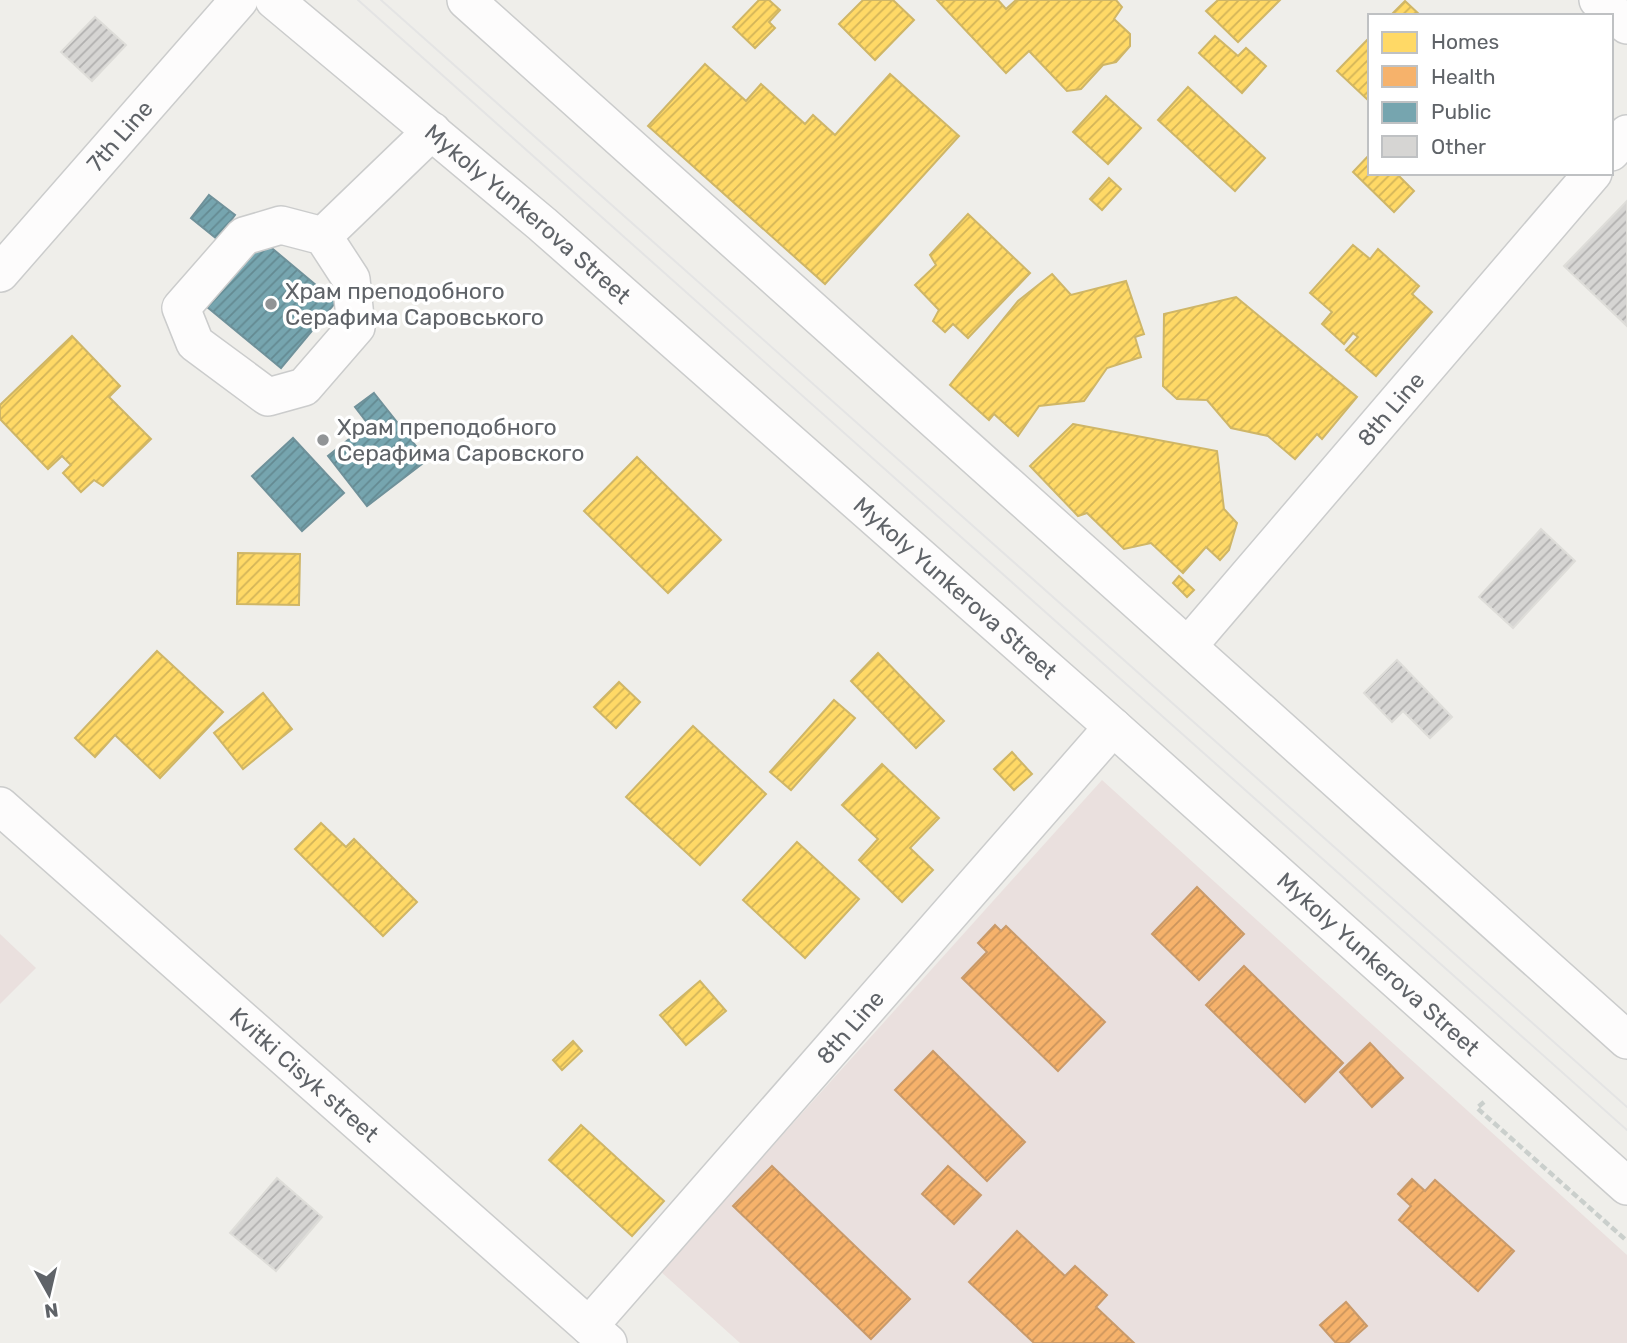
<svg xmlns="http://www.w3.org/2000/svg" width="1627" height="1343" font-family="Rubik,sans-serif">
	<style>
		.medical { fill: #eae0de }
		.homes { fill: url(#homes-hatch); stroke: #cfb667; stroke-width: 2 }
		.health { fill: url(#health-hatch); stroke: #c99a6a; stroke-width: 2 }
		.public { fill: url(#public-hatch); stroke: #6f919a; stroke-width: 2 }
		.building { fill: url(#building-hatch); stroke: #deddd9; stroke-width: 2 }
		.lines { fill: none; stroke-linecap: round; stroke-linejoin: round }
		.minor-casing { stroke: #cbcccc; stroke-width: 40 }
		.path { stroke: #cacfcc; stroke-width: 4.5; stroke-dasharray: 7 3.5; stroke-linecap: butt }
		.minor { stroke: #fdfcfc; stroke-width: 37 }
		.tram { stroke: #e4e4e4; stroke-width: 2 }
		.poi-dot { fill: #919496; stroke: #fff; stroke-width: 2.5 }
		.labels { text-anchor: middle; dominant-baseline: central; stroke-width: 7; stroke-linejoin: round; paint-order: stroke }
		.street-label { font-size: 23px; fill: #5f6368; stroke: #fff }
		.poi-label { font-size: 23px; fill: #5f6368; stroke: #fff; text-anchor: start }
	</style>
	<defs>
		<pattern id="homes-hatch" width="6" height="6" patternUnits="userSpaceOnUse" patternTransform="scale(1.75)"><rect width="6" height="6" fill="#ffd966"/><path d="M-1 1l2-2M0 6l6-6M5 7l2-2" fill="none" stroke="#d2b458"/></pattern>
		<pattern id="health-hatch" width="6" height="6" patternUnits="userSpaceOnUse" patternTransform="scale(1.75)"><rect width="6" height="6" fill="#f6b26b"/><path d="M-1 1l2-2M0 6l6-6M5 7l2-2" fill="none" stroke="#ca945c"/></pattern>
		<pattern id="public-hatch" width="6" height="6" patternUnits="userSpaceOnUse" patternTransform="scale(1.75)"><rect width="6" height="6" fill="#76a5af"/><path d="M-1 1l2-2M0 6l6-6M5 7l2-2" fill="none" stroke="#648a92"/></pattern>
		<pattern id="building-hatch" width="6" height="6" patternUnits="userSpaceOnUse" patternTransform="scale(1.75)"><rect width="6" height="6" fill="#d6d5d3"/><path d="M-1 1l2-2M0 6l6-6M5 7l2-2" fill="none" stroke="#b1b0af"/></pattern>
	</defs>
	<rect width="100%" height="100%" fill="#efeeea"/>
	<g class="medical">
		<path d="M1102,780L1627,1255V1343H740L660,1271Z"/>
		<path d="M0,934L36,968L0,1004Z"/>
	</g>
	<g class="homes">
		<path d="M759,0H769L780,10L769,22L775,28L755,48L733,27Z"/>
		<path d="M863,0H893L914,20L875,60L839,24Z"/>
		<path d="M937,0H998L1006,9L1016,0H1116L1122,7L1114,19L1130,34V46L1116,62L1103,65L1081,89L1067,91L1029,51L1006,73Z"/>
		<path d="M1218,0H1280L1238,42L1206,11Z"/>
		<path d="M1405,1L1421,16H1390Z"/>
		<path d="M1215,36L1238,56L1246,48L1266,66L1242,93L1199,53Z"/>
		<path d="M1370,37V102L1337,71Z"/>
		<path d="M705,64L746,101L761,84L805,124L813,115L835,135L890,74L959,136L825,284L648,126Z"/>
		<path d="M1188,87L1265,158L1235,191L1158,120Z"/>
		<path d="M1106,96L1141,128L1108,164L1073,132Z"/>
		<path d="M1370,154V173H1396L1414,191L1394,212L1353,172Z"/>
		<path d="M1109,178L1121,189L1102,210L1090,199Z"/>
		<path d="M968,214L1030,273L968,338L953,324L945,332L933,321L939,310L915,285L936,265L930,255Z"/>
		<path d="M1353,245L1370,259L1378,249L1419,286L1412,294L1432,312L1376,376L1346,350L1358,337L1353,333L1344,344L1322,324L1332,312L1310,293Z"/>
		<path d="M1052,274L1071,295L1126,281L1144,334L1135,337L1141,357L1107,368L1084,401L1039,406L1018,436L994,414L989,420L950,385L1018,301Z"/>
		<path d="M1236,297L1357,397L1322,439L1317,434L1295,459L1268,436L1231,428L1207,400L1177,399L1163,386L1164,314Z"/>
		<path d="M72,336L120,386L109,397L151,439L103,486L94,480L81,492L63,473L71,465L62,456L48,469L0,419V405Z"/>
		<path d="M1073,424L1217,451L1224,509L1237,523L1229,550L1220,560L1206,547L1183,573L1151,543L1124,549L1087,513L1078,516L1030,466Z"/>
		<path d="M637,457L721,540L668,593L584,511Z"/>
		<path d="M238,553L300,554L299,605L237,604Z"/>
		<path d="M1179,576L1194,590L1187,597L1173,583Z"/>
		<path d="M157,651L223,712L160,778L115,735L95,757L75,738Z"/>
		<path d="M878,653L944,721L916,748L851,681Z"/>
		<path d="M619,682L640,702L616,728L594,707Z"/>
		<path d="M263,693L292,729L243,769L214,733Z"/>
		<path d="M834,700L855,718L791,790L770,772Z"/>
		<path d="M693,726L766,794L700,865L626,797Z"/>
		<path d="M1012,752L1032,774L1014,790L994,769Z"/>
		<path d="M882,764L939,818L910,848L933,870L902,902L859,860L878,839L842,805Z"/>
		<path d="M321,823L346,847L354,839L417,902L383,936L295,849Z"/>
		<path d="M797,842L859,899L805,958L743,900Z"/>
		<path d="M700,981L726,1011L686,1045L660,1015Z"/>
		<path d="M573,1041L582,1051L562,1070L553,1060Z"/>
		<path d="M581,1125L664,1201L632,1236L549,1160Z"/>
	</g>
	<g class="health">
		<path d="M1197,887L1244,934L1199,980L1152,934Z"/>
		<path d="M995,925L1001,931L1006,926L1105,1022L1058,1071L962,978L987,952L978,943Z"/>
		<path d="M1244,966L1343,1063L1305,1102L1206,1005Z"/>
		<path d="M1370,1043L1403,1078L1372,1107L1340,1072Z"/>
		<path d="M933,1051L1025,1142L987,1181L895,1090Z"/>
		<path d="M772,1166L910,1299L871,1339L733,1206Z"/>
		<path d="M948,1166L981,1195L954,1224L922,1194Z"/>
		<path d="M1412,1179L1425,1191L1435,1180L1514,1251L1478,1291L1399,1220L1411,1206L1398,1194Z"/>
		<path d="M1017,1231L1065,1276L1075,1266L1107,1295L1096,1307L1134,1343H1034L969,1282Z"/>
		<path d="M1346,1302L1367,1326L1348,1343H1336L1320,1325Z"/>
	</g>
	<g class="public">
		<path d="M209,195L235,215L217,239L191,218Z"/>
		<path d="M261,239L336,302L281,368L206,306Z"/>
		<path d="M374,393L427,460L367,506L328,456L368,424L355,407Z"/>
		<path d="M293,438L344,493L302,531L252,476Z"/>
	</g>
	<g class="building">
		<path d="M95,17L126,45L92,81L61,52Z"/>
		<path d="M1627,201V326L1564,266Z"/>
		<path d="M1541,529L1575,561L1513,628L1479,597Z"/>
		<path d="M1397,660L1452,717L1430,738L1403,711L1392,722L1364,693Z"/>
		<path d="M277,1178L322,1217L276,1271L230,1233Z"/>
	</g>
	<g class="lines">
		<defs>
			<g id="minor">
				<path id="s1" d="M274,0L542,224L1113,727L1627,1186"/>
				<path d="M466,0L1627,1040"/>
				<path d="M1598,0L1627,25"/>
				<path d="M1611,152L1627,134"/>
				<path d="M323,236L281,225L244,236L181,308L195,343L268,397L304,387L356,327L351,279L323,236L432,131"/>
				<path id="s2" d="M0,273L239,0"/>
				<path id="s3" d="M1188,646L1593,173"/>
				<path id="s4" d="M0,806L608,1343"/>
				<path id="s5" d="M589,1326L1113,727"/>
			</g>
		</defs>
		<use href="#minor" class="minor-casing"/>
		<path class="path" d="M1484,1102L1477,1108L1627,1241"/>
		<use href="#minor" class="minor"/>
		<g class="tram">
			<path d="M358,0L1627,1130"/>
			<path d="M381,0L1627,1107"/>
		</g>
	</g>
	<g class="poi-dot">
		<circle cx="271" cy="304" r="7"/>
		<circle cx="323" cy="440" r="7"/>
	</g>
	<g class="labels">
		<g class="street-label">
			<text stroke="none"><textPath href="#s2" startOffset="182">7th Line</textPath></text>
			<text stroke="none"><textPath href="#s1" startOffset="332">Mykoly Yunkerova Street</textPath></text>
			<text stroke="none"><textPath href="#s3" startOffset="312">8th Line</textPath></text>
			<text stroke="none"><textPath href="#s1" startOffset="900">Mykoly Yunkerova Street</textPath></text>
			<text stroke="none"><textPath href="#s1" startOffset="1466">Mykoly Yunkerova Street</textPath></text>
			<text stroke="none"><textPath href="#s5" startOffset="397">8th Line</textPath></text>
			<text stroke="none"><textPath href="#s4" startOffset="406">Kvitki Cisyk street</textPath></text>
		</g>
		<g class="poi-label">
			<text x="285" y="291">Храм преподобного<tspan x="285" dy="26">Серафима Саровського</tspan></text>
			<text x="337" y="427">Храм преподобного<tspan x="337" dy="26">Серафима Саровского</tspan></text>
		</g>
	</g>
	<rect x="1368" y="14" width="245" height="161" fill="#ffffff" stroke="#bfc1c3" stroke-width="2"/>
	<rect x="1382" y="32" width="35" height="21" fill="#ffd966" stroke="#bfc1c3" stroke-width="2"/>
	<text x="1431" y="49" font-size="21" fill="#5f6368">Homes</text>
	<rect x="1382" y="66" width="35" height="21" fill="#f6b26b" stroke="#bfc1c3" stroke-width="2"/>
	<text x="1431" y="84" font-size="21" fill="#5f6368">Health</text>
	<rect x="1382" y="102" width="35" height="21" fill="#76a5af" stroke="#bfc1c3" stroke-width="2"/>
	<text x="1431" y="119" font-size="21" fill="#5f6368">Public</text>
	<rect x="1382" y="136" width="35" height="21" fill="#d6d5d3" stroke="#bfc1c3" stroke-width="2"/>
	<text x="1431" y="154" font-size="21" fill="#5f6368">Other</text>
	<g transform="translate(49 1294) rotate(172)" stroke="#ffffff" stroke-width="5" paint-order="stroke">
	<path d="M0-5L12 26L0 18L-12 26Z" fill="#5f6368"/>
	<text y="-10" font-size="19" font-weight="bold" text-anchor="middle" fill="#5f6368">N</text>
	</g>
</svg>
